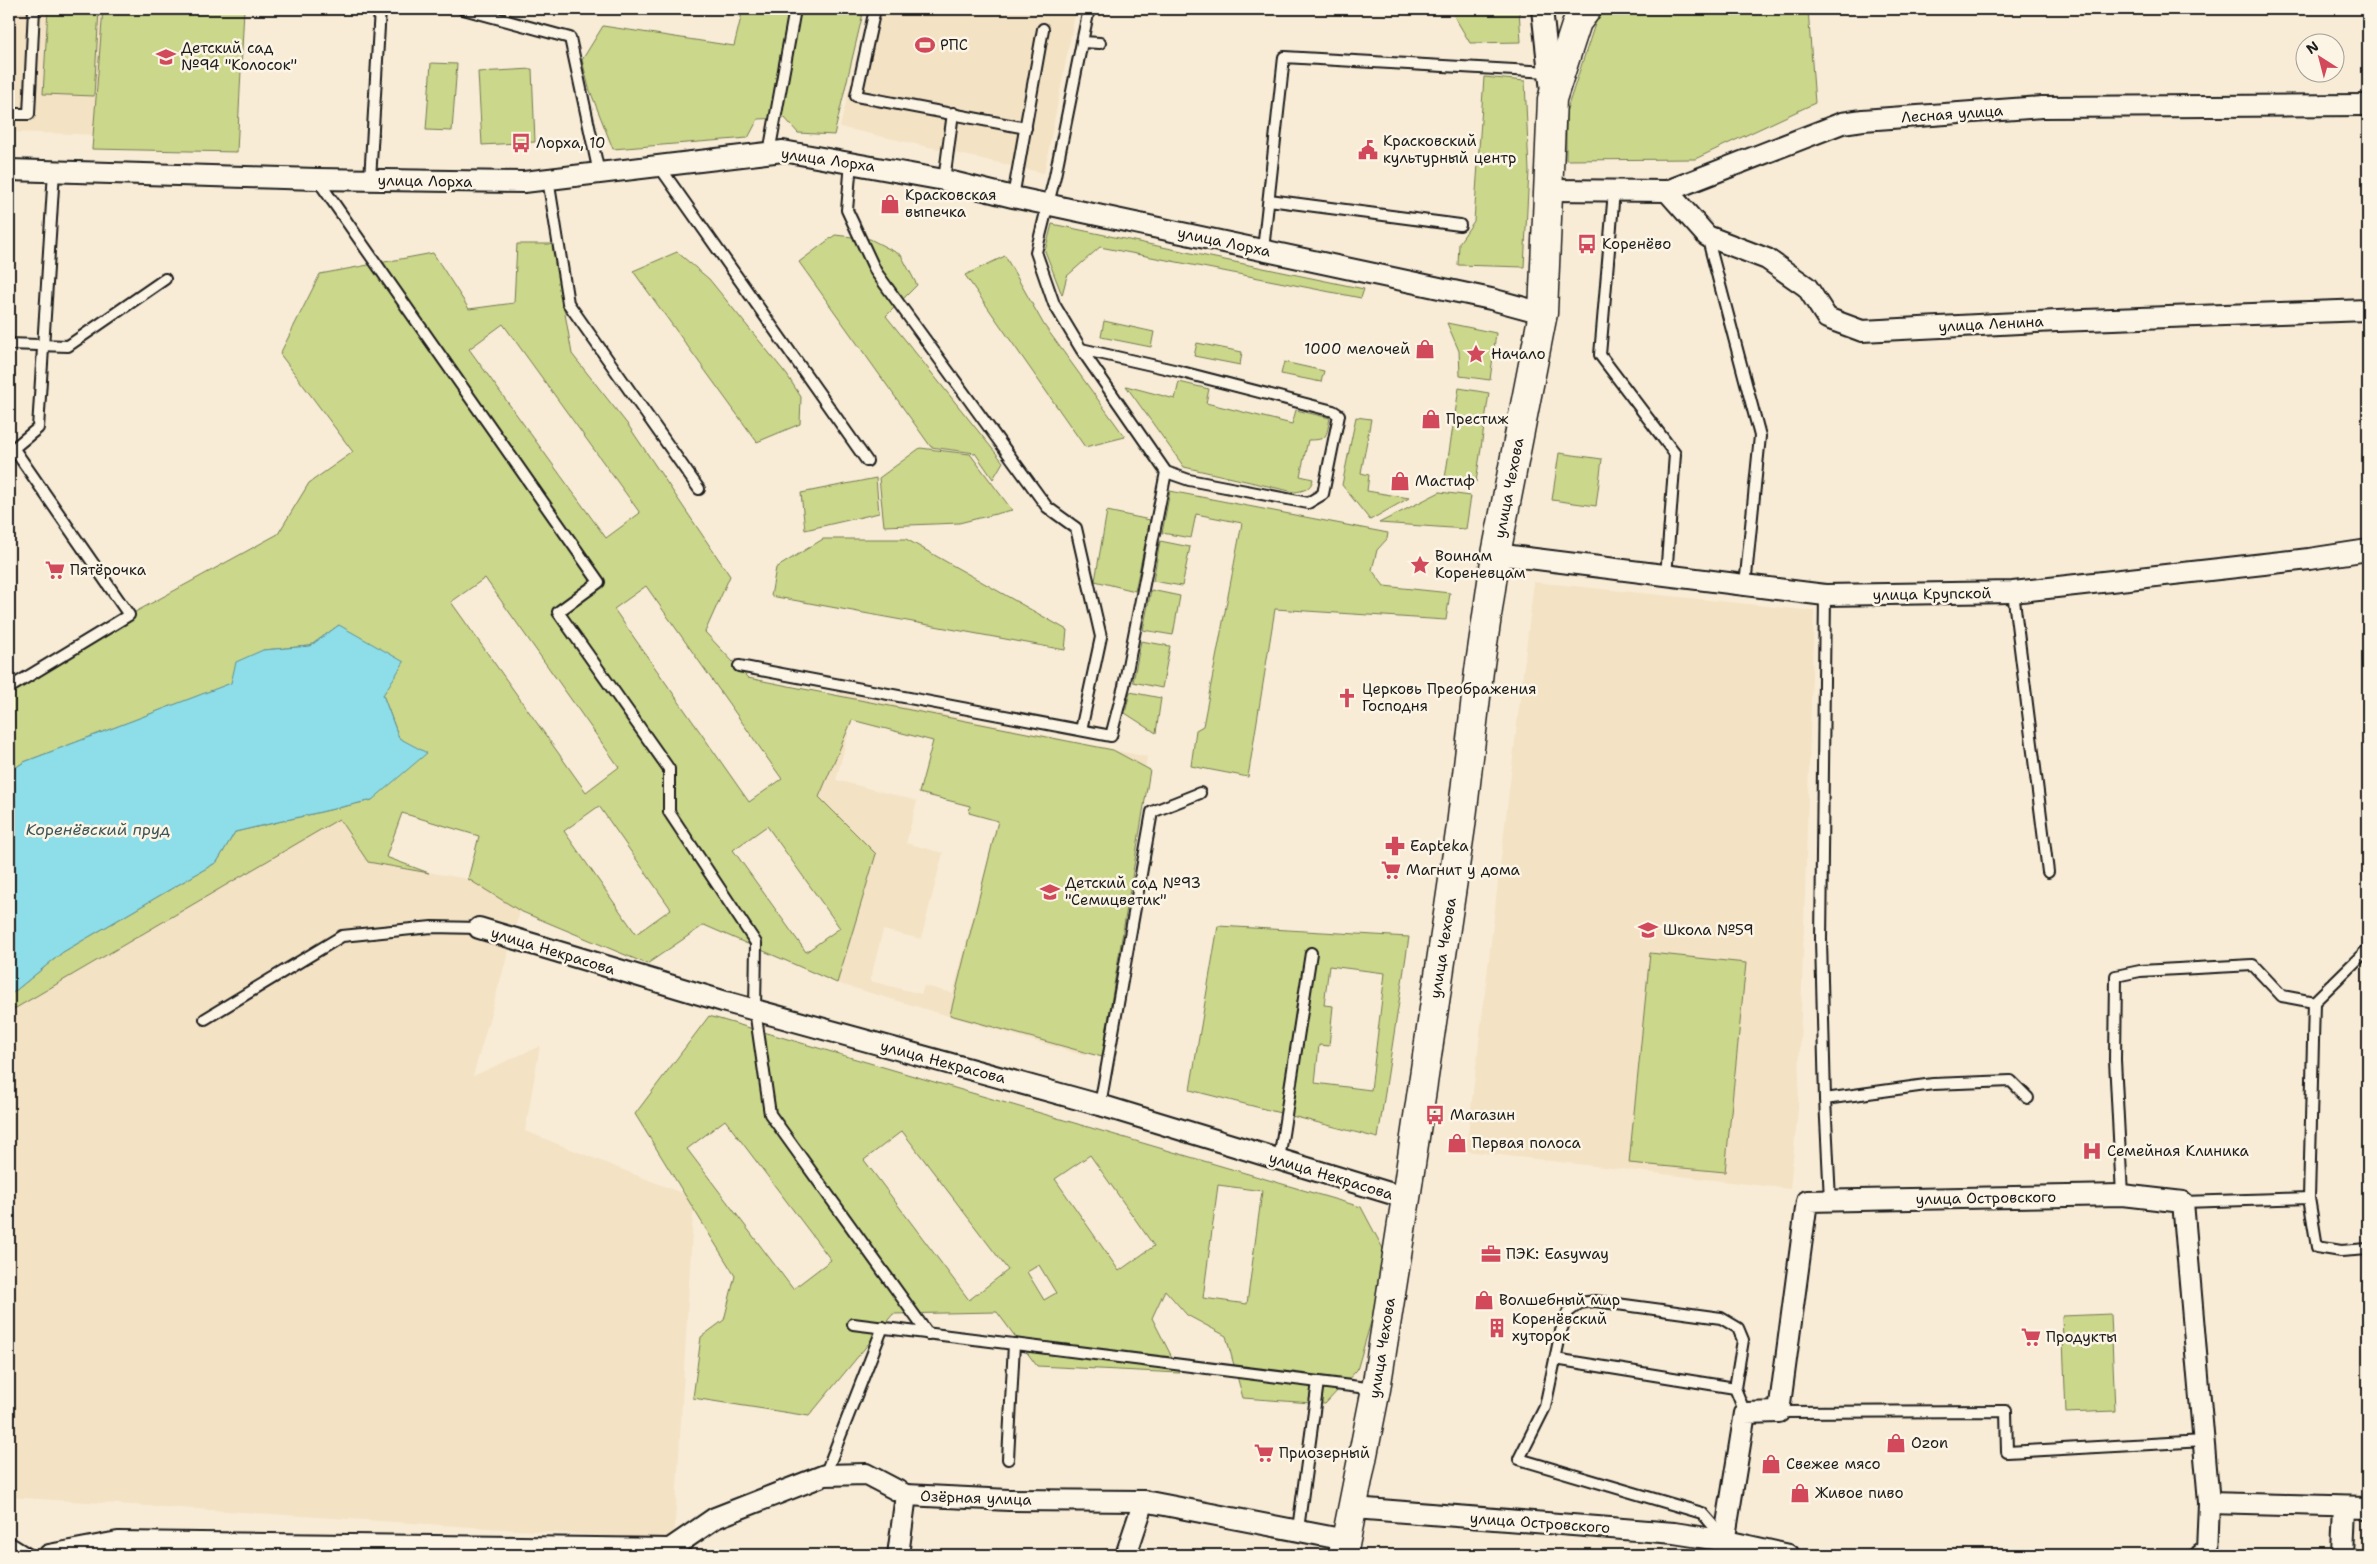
<svg xmlns="http://www.w3.org/2000/svg" width="2377" height="1564" font-family="'Shantell Sans',sans-serif">
	<style>
		.built { fill: #f3e2c4; fill-rule: evenodd }
		.green { fill: #cbd78a; stroke: #747a53; fill-rule: evenodd }
		.water { fill: #8ddee8; stroke: #609096 }
		.lines { fill: none; stroke-linecap: round; stroke-linejoin: round }
		.service-casing { stroke: #1c1c1c; stroke-width: 14 }
		.minor-casing { stroke: #1c1c1c; stroke-width: 24 }
		.secondary-casing { stroke: #1c1c1c; stroke-width: 31 }
		.service { stroke: #fcf5e5; stroke-width: 10 }
		.minor { stroke: #fcf5e5; stroke-width: 20 }
		.secondary { stroke: #fcf5e5; stroke-width: 28 }
		.labels { text-anchor: middle; dominant-baseline: central; stroke-width: 5; stroke-linejoin: round; paint-order: stroke }
		.poi-label { font-size: 15px; fill: #1c1c1c; stroke: #fcf5e5; text-anchor: start }
		.street-label { font-size: 15px; fill: #1c1c1c; stroke: #fcf5e5 }
		.water-label { font-size: 16px; font-style: italic; fill: #3e5659; stroke: #fcf5e5 }
	</style>
	<rect width="100%" height="100%" fill="#f8ecd6"/>
	<filter id="ink" filterUnits="userSpaceOnUse"><feTurbulence type="fractalNoise" baseFrequency=".02" numOctaves="2"/><feDisplacementMap in="SourceGraphic" scale="10" xChannelSelector="R" yChannelSelector="G"/><feConvolveMatrix kernelMatrix="1 2 1 2 8 2 1 2 1" color-interpolation-filters="sRGB"/></filter>
	<g filter="url(#ink)">
		<g class="built">
			<path d="M10,9H48L44,94L94,96L99,9H239L233,139L9,132Z"/>
			<path d="M869,9H1076L1044,173L840,127Z"/>
			<path d="M1534,582L1814,611L1798,1108L1790,1189L1466,1151Z"/>
			<path d="M838,692L1147,757L1137,818L1085,1056L837,983L876,854L818,797ZM852,720L933,741L919,793L970,806L969,813L998,821L953,993L924,986L921,994L870,981L883,930L921,939L943,853L906,843L917,801L836,780Z"/>
			<path d="M339,819L368,862L468,879L520,911L473,1076L540,1046L525,1131L694,1198L674,1540L9,1497V1012Z"/>
		</g>
		<g class="green">
			<path d="M48,9H99L94,96L43,94Z"/>
			<path d="M103,9H244L237,152L92,149Z"/>
			<path d="M743,9H864L834,135L798,133L785,118L758,119L748,138L613,149L589,88L582,60L603,26L734,46Z"/>
			<path d="M1450,9H1519L1521,42L1470,43Z"/>
			<path d="M1604,9H1808L1815,103L1695,159L1566,160V112L1596,21Z"/>
			<path d="M431,63L457,64L452,131L426,130Z"/>
			<path d="M532,69L535,142L482,145L478,72Z"/>
			<path d="M1484,77L1525,81L1529,171L1524,267L1458,265L1459,243L1474,221Z"/>
			<path d="M1052,224L1364,289L1361,298L1100,247L1067,276L1062,295L1045,251Z"/>
			<path d="M835,235L870,239L901,255L917,285L886,316L1003,462L993,479L975,453L931,447L799,262Z"/>
			<path d="M517,244H553L572,354L628,425L730,576L705,632L748,678L1113,750L1150,770L1102,1057L950,1015L998,821L969,813L970,806L919,793L933,741L852,720L819,797L876,854L837,983L704,925L647,964L520,911L468,879L479,836L402,813L386,857L429,873L368,862L339,819L9,1012V996L63,952L217,862L235,832L372,800L399,738L383,695L339,625L310,646L263,650L232,683L24,762L9,772V681L278,534L309,483L353,452L280,354L320,274L433,253L469,309L514,303ZM503,324L640,513L606,538L469,349ZM485,578L619,767L586,792L451,602ZM646,586L782,779L749,802L614,609ZM599,806L671,909L636,934L564,831ZM767,826L840,928L806,952L733,850Z"/>
			<path d="M677,252L709,279L787,375L801,397L800,424L757,442L633,271Z"/>
			<path d="M1005,256L1044,325L1125,437L1085,447L965,275Z"/>
			<path d="M1104,321L1154,332L1151,347L1101,337Z"/>
			<path d="M1447,323L1496,333L1490,380L1460,376L1459,351Z"/>
			<path d="M1197,343L1242,352L1240,365L1194,356Z"/>
			<path d="M1284,362L1324,371L1321,382L1281,374Z"/>
			<path d="M1179,382L1209,389L1206,403L1292,424L1296,410L1330,418C1326,437 1328,440 1308,440L1300,476L1313,479C1311,489 1304,491 1294,492L1184,467L1126,386L1175,399Z"/>
			<path d="M1459,388L1489,393L1476,482L1445,478Z"/>
			<path d="M1356,417L1371,419L1361,473L1369,475L1367,491L1409,498L1370,520L1342,485Z"/>
			<path d="M920,448L970,454L1012,510L959,523L884,526L879,478Z"/>
			<path d="M1559,453L1602,459L1596,506L1552,500Z"/>
			<path d="M876,478L879,513L805,530L801,493Z"/>
			<path d="M1170,491L1388,533L1387,539L1377,550L1372,570L1384,586L1450,593L1446,620L1275,609L1248,777L1191,766L1196,730L1203,726L1242,523L1196,514L1191,538L1162,533Z"/>
			<path d="M1440,492L1471,496L1466,529L1379,523Z"/>
			<path d="M1107,511L1150,520L1135,591L1095,581Z"/>
			<path d="M823,539H906L1067,630L1065,650L771,596L776,568Z"/>
			<path d="M1160,541L1190,547L1182,586L1153,581Z"/>
			<path d="M1151,590L1180,596L1173,635L1143,630Z"/>
			<path d="M1141,641L1170,646L1162,688L1133,682Z"/>
			<path d="M1130,692L1161,698L1156,733L1125,713Z"/>
			<path d="M1218,926L1409,937L1378,1138L1190,1090ZM1329,966L1385,973L1371,1090L1315,1083L1319,1045L1329,1046L1333,1006L1324,1005Z"/>
			<path d="M1650,953L1746,963L1725,1172L1629,1163Z"/>
			<path d="M709,1016L1361,1207L1389,1260L1357,1370L1325,1404L1243,1398L1226,1336L1187,1315L1165,1290L1152,1318L1180,1373L1037,1366L997,1312L893,1314L809,1416L693,1398L701,1337L724,1320L735,1276L635,1114ZM725,1120L831,1260L793,1289L687,1149ZM902,1131L1008,1270L969,1300L864,1160ZM1090,1155L1154,1246L1119,1271L1055,1179ZM1218,1185L1262,1191L1247,1304L1203,1298ZM1039,1265L1056,1293L1044,1300L1027,1272Z"/>
			<path d="M2111,1314L2115,1411L2066,1413L2062,1316Z"/>
		</g>
		<path class="water" d="M339,625L404,662L383,695L399,738L427,753L372,800L235,832L217,862L63,952L9,996V772L24,762L231,683L236,662L263,650L310,646Z"/>
		<g class="lines">
			<defs>
				<g id="service">
					<path d="M463,9L570,38L599,173"/>
					<path d="M875,9L856,96L1026,128"/>
					<path d="M1082,42L1089,9"/>
					<path d="M9,114H29L34,9"/>
					<path d="M769,153L795,9"/>
					<path d="M851,162L847,210L876,272L1047,507L1076,528L1101,637L1081,730"/>
					<path d="M659,166L867,461"/>
					<path d="M317,179L599,582L558,612L669,769V812L756,943L755,1010L770,1114L928,1334"/>
					<path d="M548,179L568,303L699,489"/>
					<path d="M370,180L380,9"/>
					<path d="M944,180L953,113"/>
					<path d="M1614,191L1600,355L1675,454L1666,577"/>
					<path d="M1013,197L1043,29"/>
					<path d="M1269,200L1460,225"/>
					<path d="M1707,236L1760,436L1745,586"/>
					<path d="M1263,250L1284,57L1549,72"/>
					<path d="M9,344L68,346L165,279"/>
					<path d="M1081,349L1166,472L1189,480L1308,503L1323,494L1339,415L1333,411L1178,371L1081,349L1054,304L1036,252L1055,176L1082,42L1100,43"/>
					<path d="M9,452L38,428L54,171"/>
					<path d="M2013,592L2048,872"/>
					<path d="M739,666L1111,736L1124,686L1166,472"/>
					<path d="M9,688L129,615L14,449"/>
					<path d="M205,1019L342,936L432,927L479,928"/>
					<path d="M1825,1099L1821,940L1825,595"/>
					<path d="M1100,1105L1152,812L1200,793"/>
					<path d="M1279,1160L1311,953"/>
					<path d="M2122,1195L2115,1060L2116,976L2140,971L2253,965L2282,996L2314,1002L2368,949"/>
					<path d="M2309,1198L2314,1002"/>
					<path d="M1830,1200L1825,1099L1933,1084L2011,1081L2028,1098"/>
					<path d="M2183,1202L2309,1198L2317,1247L2341,1251L2368,1249"/>
					<path d="M853,1324L1375,1389"/>
					<path d="M1555,1359L1735,1388"/>
					<path d="M1779,1412L2006,1411L2007,1452L2204,1441"/>
					<path d="M1008,1459L1014,1344"/>
					<path d="M825,1475L883,1327"/>
					<path d="M1298,1529L1318,1382"/>
					<path d="M1724,1538L1702,1513L1519,1459L1545,1407L1561,1331L1568,1312L1580,1303L1595,1301L1721,1318L1738,1328L1743,1340L1735,1388L1745,1413"/>
					<path d="M9,1542L30,1555"/>
				</g>
				<g id="minor">
					<path d="M1542,9L1551,91"/>
					<path d="M9,170L317,179L524,182L783,151L944,180L1013,197L1491,299L1543,313"/>
					<path d="M1549,190L1667,191L1842,123L1863,120L2042,107L2368,105"/>
					<path d="M1667,191L1707,236L1767,259L1807,287L1827,318L1862,331L2057,321L2368,310"/>
					<path d="M1496,554L1825,595L2013,592L2309,559L2368,550"/>
					<path d="M479,928L726,1002L1100,1105L1406,1198"/>
					<path d="M2209,1503L2368,1507"/>
					<path d="M1354,1508L1674,1533L1726,1541L1789,1555"/>
					<path d="M49,1555L118,1542L670,1549L715,1518L825,1475L866,1474L906,1495L1009,1500L1144,1501L1346,1540"/>
					<path d="M898,1555L906,1495"/>
					<path d="M1126,1555L1144,1501"/>
					<path d="M1722,1555L1745,1413L1779,1412L1807,1201L2122,1195L2183,1202L2209,1503L2207,1552L2201,1555"/>
					<path d="M2343,1555L2345,1507"/>
				</g>
				<path id="secondary" d="M1343,1555L1376,1389L1406,1198L1461,826L1479,671L1496,554L1543,313L1552,99L1577,22L1587,9"/>
			</defs>
			<use href="#service" class="service-casing"/>
			<use href="#minor" class="minor-casing"/>
			<use href="#secondary" class="secondary-casing"/>
			<use href="#service" class="service"/>
			<use href="#minor" class="minor"/>
			<use href="#secondary" class="secondary"/>
		</g>
	</g>
	<defs>
		<symbol id="stadium-bare" viewBox="-9 -9 18 18"><path d="M0-5a6.5 5 0 1 0 0 10a6.5 5 0 1 0 0-10ZM-3.5-1.8h7v3.6h-7Z" fill="#d1495b" stroke="#fcf5e5" stroke-width="2.5" paint-order="stroke"/></symbol>
		<symbol id="school-bare" viewBox="-9 -9 18 18"><path d="M0-5L7-2L0 1L-7-2ZM-4 1L0 2.5L4 1V4Q0 6-4 4Z" fill="#d1495b" stroke="#fcf5e5" stroke-width="2.5" paint-order="stroke"/></symbol>
		<symbol id="bus-bare" viewBox="-9 -9 18 18"><path d="M-5-6H5V4H4V6H2V4H-2V6H-4V4H-5ZM-3.5-4V0h7V-4ZM-3.5 1.2v1.5H-2V1.2ZM2 1.2v1.5H3.5V1.2Z" fill="#d1495b" stroke="#fcf5e5" stroke-width="2.5" paint-order="stroke"/></symbol>
		<symbol id="civic-bare" viewBox="-9 -9 18 18"><path d="M-.6-6.5H3V-4.5H.6V-3L4-1V1h2V6H-6V1h2V-1L-.6-3ZM-1.2 2.5V6h2.4V2.5Z" fill="#d1495b" stroke="#fcf5e5" stroke-width="2.5" paint-order="stroke"/></symbol>
		<symbol id="shop-bare" viewBox="-9 -9 18 18"><path d="M-5-2.5h2.3a2.7 3.5 0 0 1 5.4 0H5L5.5 6h-11ZM-1.5-2.5h3a1.5 2.3 0 0 0-3 0Z" fill="#d1495b" stroke="#fcf5e5" stroke-width="2.5" paint-order="stroke"/></symbol>
		<symbol id="sight-bare" viewBox="-9 -9 18 18"><path d="M0-6L1.8-2.2L6-1.7L2.9 1.2L3.7 5.4L0 3.3L-3.7 5.4L-2.9 1.2L-6-1.7L-1.8-2.2Z" fill="#d1495b" stroke="#fcf5e5" stroke-width="2.5" paint-order="stroke"/></symbol>
		<symbol id="supermarket-bare" viewBox="-9 -9 18 18"><path d="M-6-5.5h2.5l.6 2H6L4.5 2H-2.5L-4.4-4H-6ZM-1.5 3.2a1.3 1.3 0 1 0 .1 0ZM3 3.2a1.3 1.3 0 1 0 .1 0Z" fill="#d1495b" stroke="#fcf5e5" stroke-width="2.5" paint-order="stroke"/></symbol>
		<symbol id="church-bare" viewBox="-9 -9 18 18"><path d="M-1.2-6h2.4v3.5h3.3v2.4h-3.3V6h-2.4V-.1h-3.3v-2.4h3.3Z" fill="#d1495b" stroke="#fcf5e5" stroke-width="2.5" paint-order="stroke"/></symbol>
		<symbol id="pharmacy-bare" viewBox="-9 -9 18 18"><path d="M-2-6h4v4h4v4h-4v4h-4v-4h-4v-4h4Z" fill="#d1495b" stroke="#fcf5e5" stroke-width="2.5" paint-order="stroke"/></symbol>
		<symbol id="hospital-bare" viewBox="-9 -9 18 18"><path d="M-5-5h3v3.5h4V-5h3V5h-3V1.5h-4V5h-3Z" fill="#d1495b" stroke="#fcf5e5" stroke-width="2.5" paint-order="stroke"/></symbol>
		<symbol id="office-bare" viewBox="-9 -9 18 18"><path d="M-6-3h4V-5.5h4V-3h4V5H-6ZM-1-4.5V-3h2v-1.5ZM-6 0V1H6V0Z" fill="#d1495b" stroke="#fcf5e5" stroke-width="2.5" paint-order="stroke"/></symbol>
		<symbol id="building-bare" viewBox="-9 -9 18 18"><path d="M-4-6H4V6H1V3H-1V6H-4ZM-2.5-4.3h1.7v1.8h-1.7ZM.8-4.3h1.7v1.8H.8ZM-2.5-1h1.7V.8h-1.7ZM.8-1h1.7V.8H.8Z" fill="#d1495b" stroke="#fcf5e5" stroke-width="2.5" paint-order="stroke"/></symbol>
	</defs>
	<g fill-rule="evenodd">
		<use href="#stadium-bare" x="911" y="31" width="28" height="28"/>
		<use href="#school-bare" x="152" y="43" width="28" height="28"/>
		<use href="#bus-bare" x="507" y="129" width="28" height="28"/>
		<use href="#civic-bare" x="1354" y="136" width="28" height="28"/>
		<use href="#shop-bare" x="876" y="190" width="28" height="28"/>
		<use href="#bus-bare" x="1573" y="230" width="28" height="28"/>
		<use href="#shop-bare" x="1411" y="335" width="28" height="28"/>
		<use href="#sight-bare" x="1462" y="340" width="28" height="28"/>
		<use href="#shop-bare" x="1417" y="405" width="28" height="28"/>
		<use href="#shop-bare" x="1386" y="467" width="28" height="28"/>
		<use href="#sight-bare" x="1406" y="551" width="28" height="28"/>
		<use href="#supermarket-bare" x="41" y="556" width="28" height="28"/>
		<use href="#church-bare" x="1333" y="684" width="28" height="28"/>
		<use href="#pharmacy-bare" x="1381" y="832" width="28" height="28"/>
		<use href="#supermarket-bare" x="1377" y="856" width="28" height="28"/>
		<use href="#school-bare" x="1036" y="878" width="28" height="28"/>
		<use href="#school-bare" x="1634" y="916" width="28" height="28"/>
		<use href="#bus-bare" x="1421" y="1101" width="28" height="28"/>
		<use href="#shop-bare" x="1443" y="1129" width="28" height="28"/>
		<use href="#hospital-bare" x="2078" y="1137" width="28" height="28"/>
		<use href="#office-bare" x="1477" y="1240" width="28" height="28"/>
		<use href="#shop-bare" x="1470" y="1286" width="28" height="28"/>
		<use href="#building-bare" x="1483" y="1314" width="28" height="28"/>
		<use href="#supermarket-bare" x="2017" y="1323" width="28" height="28"/>
		<use href="#shop-bare" x="1882" y="1429" width="28" height="28"/>
		<use href="#supermarket-bare" x="1250" y="1439" width="28" height="28"/>
		<use href="#shop-bare" x="1757" y="1450" width="28" height="28"/>
		<use href="#shop-bare" x="1786" y="1479" width="28" height="28"/>
	</g>
	<g class="labels">
		<g class="poi-label">
			<text x="940" y="45">РПС</text>
			<text x="181" y="48">Детский сад<tspan x="181" dy="17">№94 "Колосок"</tspan></text>
			<text x="1383" y="141">Красковский<tspan x="1383" dy="17">культурный центр</tspan></text>
			<text x="536" y="143">Лорха, 10</text>
			<text x="905" y="195">Красковская<tspan x="905" dy="17">выпечка</tspan></text>
			<text x="1602" y="244">Коренёво</text>
			<text x="1410" y="349" text-anchor="end">1000 мелочей</text>
			<text x="1491" y="354">Начало</text>
			<text x="1446" y="419">Престиж</text>
			<text x="1415" y="481">Мастиф</text>
			<text x="1435" y="556">Воинам<tspan x="1435" dy="17">Кореневцам</tspan></text>
			<text x="70" y="570">Пятёрочка</text>
			<text x="1362" y="689">Церковь Преображения<tspan x="1362" dy="17">Господня</tspan></text>
			<text x="1410" y="846">Eapteka</text>
			<text x="1406" y="870">Магнит у дома</text>
			<text x="1065" y="883">Детский сад №93<tspan x="1065" dy="17">"Семицветик"</tspan></text>
			<text x="1663" y="930">Школа №59</text>
			<text x="1450" y="1115">Магазин</text>
			<text x="1472" y="1143">Первая полоса</text>
			<text x="2107" y="1151">Семейная Клиника</text>
			<text x="1506" y="1254">ПЭК: Easyway</text>
			<text x="1499" y="1300">Волшебный мир</text>
			<text x="1512" y="1319">Коренёвский<tspan x="1512" dy="17">хуторок</tspan></text>
			<text x="2046" y="1337">Продукты</text>
			<text x="1911" y="1443">Ozon</text>
			<text x="1279" y="1453">Приозерный</text>
			<text x="1786" y="1464">Свежее мясо</text>
			<text x="1815" y="1493">Живое пиво</text>
		</g>
		<g class="street-label">
			<text transform="translate(1952 114) rotate(-4)">Лесная улица</text>
			<text transform="translate(828 160) rotate(8)">улица Лорха</text>
			<text transform="translate(425 181) rotate(1)">улица Лорха</text>
			<text transform="translate(1224 242) rotate(12)">улица Лорха</text>
			<text transform="translate(1991 324) rotate(-3)">улица Ленина</text>
			<text transform="translate(1509 488) rotate(-79)">улица Чехова</text>
			<text transform="translate(1932 594) rotate(-1)">улица Крупской</text>
			<text transform="translate(1443 948) rotate(-81)">улица Чехова</text>
			<text transform="translate(553 951) rotate(17)">улица Некрасова</text>
			<text transform="translate(943 1062) rotate(15)">улица Некрасова</text>
			<text transform="translate(1331 1176) rotate(17)">улица Некрасова</text>
			<text transform="translate(1986 1198) rotate(-1)">улица Островского</text>
			<text transform="translate(1382 1348) rotate(-81)">улица Чехова</text>
			<text transform="translate(976 1498) rotate(2)">Озёрная улица</text>
			<text transform="translate(1540 1523) rotate(4)">улица Островского</text>
		</g>
		<g class="water-label">
			<text x="98" y="829">Коренёвский пруд</text>
		</g>
	</g>
	<rect width="2377" height="1564" fill="none" stroke="#fcf5e5" stroke-width="30"/>
	<rect x="15" y="15" width="2347" height="1534" fill="none" stroke="#1c1c1c" stroke-width="2" filter="url(#ink)"/>
	<g transform="translate(2320 58) rotate(324)"><circle r="24" fill="#fcf5e5" stroke="#a29e95"/>
	<path d="M0-4L9 19L0 12L-9 19Z" fill="#d1495b"/>
	<text y="-8" font-size="14" font-weight="bold" text-anchor="middle" fill="#1c1c1c">N</text>
	</g>
</svg>
